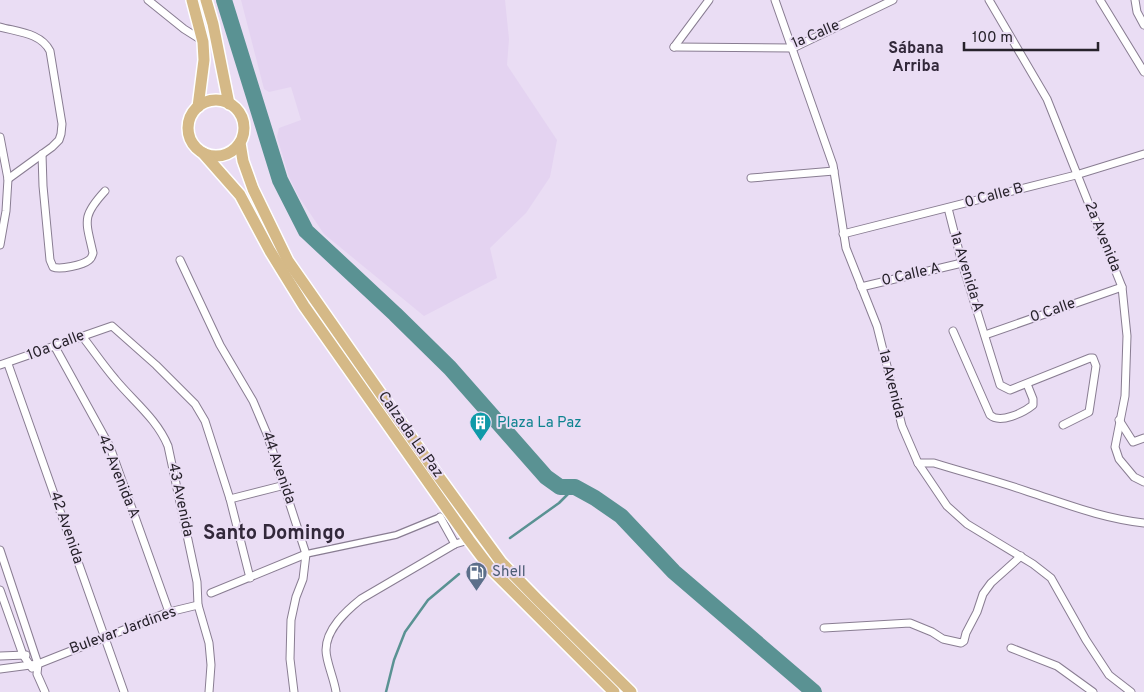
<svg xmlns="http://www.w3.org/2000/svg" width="1144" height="692" font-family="Overpass,sans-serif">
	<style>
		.built { fill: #e4d3f1 }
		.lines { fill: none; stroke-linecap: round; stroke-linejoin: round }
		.stream { stroke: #5a9293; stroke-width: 2.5 }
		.river { stroke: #5a9293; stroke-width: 16 }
		.pedestrian-casing { stroke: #897d92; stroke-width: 8 }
		.minor-casing { stroke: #897d92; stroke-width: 9 }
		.primary-casing { stroke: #fff; stroke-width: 14 }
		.pedestrian { stroke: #fff; stroke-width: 5.5 }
		.minor { stroke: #fff; stroke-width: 7 }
		.primary { stroke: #d5b987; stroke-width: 11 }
		.labels { text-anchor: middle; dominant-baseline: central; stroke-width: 4; stroke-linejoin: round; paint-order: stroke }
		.street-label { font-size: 15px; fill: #27222b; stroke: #eaddf4 }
		.culture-label { font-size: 15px; fill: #0d838f; stroke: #eaddf4; text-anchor: start }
		.service-label { font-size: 15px; fill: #4e5e75; stroke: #eaddf4; text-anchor: start }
		.neighbourhood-label { font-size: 16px; font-weight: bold; fill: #32283a; stroke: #eaddf4 }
		.district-label { font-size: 20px; font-weight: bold; fill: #32283a; stroke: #eaddf4 }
	</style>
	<rect width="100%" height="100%" fill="#eaddf4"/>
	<path class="built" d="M241,0H505L509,39L507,65L557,140L550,177L526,213L490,248L497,278L424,316L324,234L299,197L289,177L277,137L279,128L301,120L291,87L269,92L264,89Z"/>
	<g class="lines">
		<g class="stream">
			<path d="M510,538L559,503L575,487"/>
			<path d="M386,692L394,660L405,632L428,600L459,574"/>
		</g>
		<path class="river" d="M224,0L280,180L306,231L395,314L450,368L546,477L560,487H575L595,498L621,516L674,572L814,692"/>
		<defs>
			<path id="pedestrian" d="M306,554L396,535L440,517"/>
			<g id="minor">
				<path d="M148,0L184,29L203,41"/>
				<path d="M775,0L833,165L846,248L877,326L902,426L918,463L947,506L967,524L1033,564L1051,578L1086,640L1109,675L1131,692"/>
				<path d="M989,0L1047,99L1122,287L1127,336L1125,396L1115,447L1119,459L1134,477L1144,482"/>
				<path d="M1100,0L1144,72"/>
				<path d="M1135,0L1137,12L1144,25"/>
				<path d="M0,27C18,32 41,33 50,51L62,124L61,134L59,140L52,147L8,179"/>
				<path d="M674,47L793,48L893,0"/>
				<path d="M674,47L709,0"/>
				<path d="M0,137L8,179L6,211L0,245"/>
				<path d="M42,154L43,186L50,260L53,267C60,270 83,265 89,260C92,258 92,256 93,253C86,221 81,217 105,191"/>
				<path d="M751,178L834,171"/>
				<path d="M948,208L962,263L1000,385L1010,390L1090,358H1093L1096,366L1089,412L1063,425"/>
				<path d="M843,234L1076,175L1144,154"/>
				<path d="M180,260L220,345L253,401L267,434L306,554L303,579L296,597L291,620L290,659L294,692"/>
				<path d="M861,287L962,263"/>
				<path d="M953,331L990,415C1000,424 1023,413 1033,405V399L1027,384"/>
				<path d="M985,335L1122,287"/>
				<path d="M82,336C93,350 103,365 115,379C133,401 157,419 168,446L197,582L198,605L209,643L211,665L209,692"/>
				<path d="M55,347L110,447L169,612"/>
				<path d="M8,364L124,692"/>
				<path d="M0,365L112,326L156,365L195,404L205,421L230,499L250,578"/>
				<path d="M1119,420L1133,442L1144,438"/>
				<path d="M918,463H934C966,473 998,481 1029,492C1069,505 1102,518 1144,523"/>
				<path d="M230,499L285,485"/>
				<path d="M440,517L455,544"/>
				<path d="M0,550L38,664L37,674L45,692"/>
				<path d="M0,590L23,655L32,668"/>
				<path d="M211,593L306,554"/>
				<path d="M824,628L910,623L932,632L943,639L961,643L964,641L966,633L977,612L983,594L991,583L1021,556"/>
				<path d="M1011,648L1057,666L1093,692"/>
				<path d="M0,656L26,655"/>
				<path d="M0,669L38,664L169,612L198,605"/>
				<path d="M336,692C334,678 326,662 326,650C326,629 346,611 361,599L455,544L469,540"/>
			</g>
			<g id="primary">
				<path d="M192,0L203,42L204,60L198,107"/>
				<path d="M206,0L213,24L229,104"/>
				<circle cx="216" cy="128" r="28"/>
				<path d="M240,143L243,161L253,189L288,261L439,477L501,562L538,600L631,692"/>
				<path d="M203,153L240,195L270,251L304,306L469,540L491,569L614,692"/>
			</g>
		</defs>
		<use href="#pedestrian" class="pedestrian-casing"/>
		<use href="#minor" class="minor-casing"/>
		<use href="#primary" class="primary-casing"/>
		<use href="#pedestrian" class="pedestrian"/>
		<use href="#minor" class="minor"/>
		<use href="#primary" class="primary"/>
	</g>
	<defs>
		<symbol id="building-pin" viewBox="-11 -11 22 30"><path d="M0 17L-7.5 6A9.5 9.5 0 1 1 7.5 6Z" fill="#0f9aa8" stroke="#eaddf4"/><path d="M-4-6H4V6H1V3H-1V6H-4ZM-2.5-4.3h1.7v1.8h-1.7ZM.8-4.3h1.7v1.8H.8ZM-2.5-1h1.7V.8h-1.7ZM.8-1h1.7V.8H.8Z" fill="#fff"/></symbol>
		<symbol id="fuel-pin" viewBox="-11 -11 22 30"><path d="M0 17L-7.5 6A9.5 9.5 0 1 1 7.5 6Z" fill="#5c6f8a" stroke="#eaddf4"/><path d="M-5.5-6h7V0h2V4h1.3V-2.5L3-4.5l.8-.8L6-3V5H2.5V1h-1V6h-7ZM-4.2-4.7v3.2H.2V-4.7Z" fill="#fff"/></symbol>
	</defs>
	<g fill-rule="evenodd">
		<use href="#building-pin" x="468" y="410" width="25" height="34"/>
		<use href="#fuel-pin" x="464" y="560" width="25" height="34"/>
	</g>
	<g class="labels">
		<g class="street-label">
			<text transform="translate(816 35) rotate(-23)">1a Calle</text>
			<text transform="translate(994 196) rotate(-15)">0 Calle B</text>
			<text transform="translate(1102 237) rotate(68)">2a Avenida</text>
			<text transform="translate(966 272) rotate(73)">1a Avenida A</text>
			<text transform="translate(911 275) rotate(-13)">0 Calle A</text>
			<text transform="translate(1053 311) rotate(-19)">0 Calle</text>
			<text transform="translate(56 346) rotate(-21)">10a Calle</text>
			<text transform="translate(891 384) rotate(76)">1a Avenida</text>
			<text transform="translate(410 435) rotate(55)">Calzada La Paz</text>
			<text transform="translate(278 468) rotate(71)">44 Avenida</text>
			<text transform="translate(118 477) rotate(68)">42 Avenida A</text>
			<text transform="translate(180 500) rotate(78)">43 Avenida</text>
			<text transform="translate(66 528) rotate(71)">42 Avenida</text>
			<text transform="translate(123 631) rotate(-20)">Bulevar Jardines</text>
		</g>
		<g class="culture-label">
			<text x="497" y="423">Plaza La Paz</text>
		</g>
		<g class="service-label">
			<text x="492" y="572">Shell</text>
		</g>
		<g class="neighbourhood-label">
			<text x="916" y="49">Sábana<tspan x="916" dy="18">Arriba</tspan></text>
		</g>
		<g class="district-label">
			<text x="274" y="534">Santo Domingo</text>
		</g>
	</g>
	<path d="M964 42v8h134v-8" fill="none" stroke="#27222b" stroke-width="2.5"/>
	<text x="972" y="42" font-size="15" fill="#27222b" stroke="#eaddf4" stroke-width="4" paint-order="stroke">100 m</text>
</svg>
